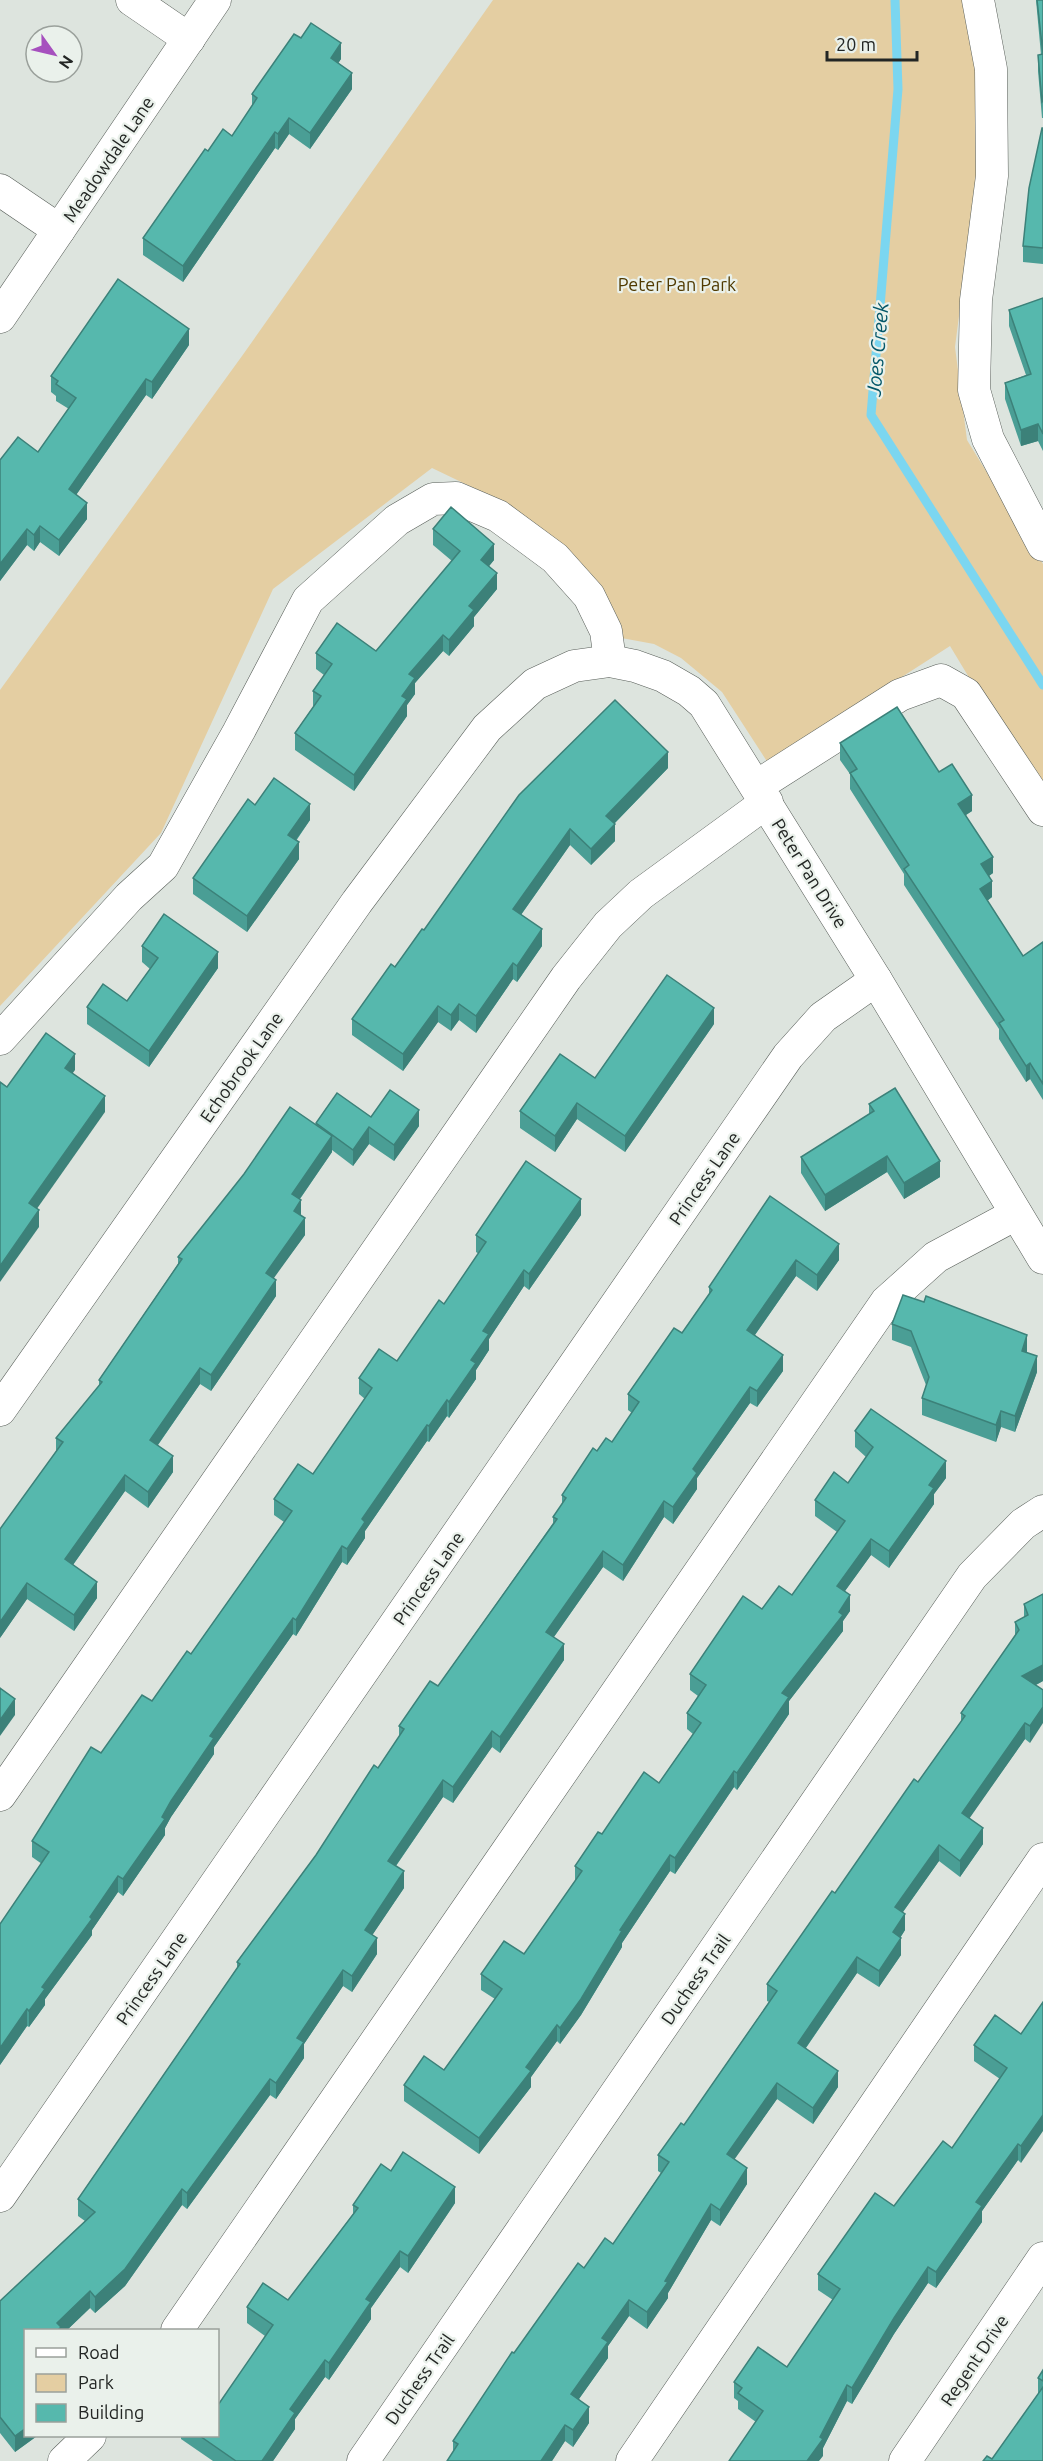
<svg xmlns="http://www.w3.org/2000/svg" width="1043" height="2461" font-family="Ubuntu,sans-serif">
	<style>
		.green { fill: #e4cea2 }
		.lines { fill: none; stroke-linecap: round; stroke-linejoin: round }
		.stream { stroke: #7bd6f0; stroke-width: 9 }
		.minor-casing { stroke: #595f5a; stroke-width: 33 }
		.minor { stroke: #fff; stroke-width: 32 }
		.wall { fill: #4a9e95 }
		.shaded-wall { fill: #3c8179 }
		.building { fill: #56b8ad; stroke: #3c8179; stroke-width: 1.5 }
		.labels { text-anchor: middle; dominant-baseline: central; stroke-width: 4.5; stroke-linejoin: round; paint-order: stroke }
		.street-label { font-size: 18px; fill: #232624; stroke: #eaf1eb }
		.park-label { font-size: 18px; fill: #503a00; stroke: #eaf1eb }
		.water-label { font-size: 20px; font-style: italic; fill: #045769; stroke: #eaf1eb }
	</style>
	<rect width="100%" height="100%" fill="#dde4de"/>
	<path class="green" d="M493,0H967L982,81V138L955,347L967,440L1043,564V800L950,646L768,763L722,692L681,658L654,644L616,637L480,491L432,468L273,589L161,833L0,1006V690L242,356Z"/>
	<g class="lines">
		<path class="stream" d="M895,0L898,89L871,415L1043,685"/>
		<defs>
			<g id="minor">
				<path d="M132,0L189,39"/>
				<path d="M978,0L991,69L992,176L976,300L974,390L988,439L1043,545"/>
				<path d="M0,190L59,230"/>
				<path d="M0,317L215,0"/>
				<path d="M757,786L900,695L941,680L966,694L1043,810"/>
				<path d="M0,1039L129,897L163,866L239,731L308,600L397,520L433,499L456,498L498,516L555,558L589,596L606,631L610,661"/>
				<path d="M0,1410L357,902L487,728L535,684L574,666L610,661L635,666L663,676L689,691L704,704L876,980L1043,1258"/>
				<path d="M0,1795L566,978L608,925L641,894L767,802"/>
				<path d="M0,2196L788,1056L823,1017L876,980"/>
				<path d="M177,2330L886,1302L936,1257L1016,1214"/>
				<path d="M64,2461L90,2436"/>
				<path d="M363,2461L972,1576L1023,1524L1043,1511"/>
				<path d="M632,2461L1043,1859"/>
				<path d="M905,2461L1043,2258"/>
			</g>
		</defs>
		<use href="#minor" class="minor-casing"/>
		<use href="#minor" class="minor"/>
	</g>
	<g class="wall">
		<path d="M1036,0H1043V118H1042L1038,71V55H1041Z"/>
		<path d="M301,38L341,59L338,63L352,89L310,149L289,134L278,150L275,148L183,282L143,255V238L208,151L232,136L252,106V94Z"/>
		<path d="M1043,128V264L1023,262V246Z"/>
		<path d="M1043,298V451L1038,441L1021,446L1005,399V383L1026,375L1009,326V310Z"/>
		<path d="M189,345L152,399L146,395L76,495L87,519L59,556L40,542L34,551L27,545L0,581V460L38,452L69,409L56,401V396L51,392V376Z"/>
		<path d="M433,529L494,560L489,566L497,589L474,617V626L449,656L443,651L415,683V694L407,705V716L354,791L295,750V733L313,707V691L324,675L316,669V653L376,651L452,561L433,545Z"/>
		<path d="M840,743L939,772L972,811L966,815L993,873L989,876L992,897L987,901L1023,956L1043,942V1100L1030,1079L1026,1082L999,1039V1029L904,885V874L850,789V774L840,760Z"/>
		<path d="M668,768L614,824L615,841L591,865L570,845L521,915L542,946L517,982L513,979L476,1033L459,1020L451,1031L438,1022L403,1071L352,1035V1019L424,930L519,795Z"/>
		<path d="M255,805L310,820L296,841L299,859L247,932L193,894V878Z"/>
		<path d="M142,946L218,968L149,1067L87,1024V1007L127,1001L150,969L142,962Z"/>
		<path d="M714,1024L625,1152L577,1119L555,1152L520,1128V1111Z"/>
		<path d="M869,1104L940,1177L904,1199L887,1172L825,1211L801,1173V1157L869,1114Z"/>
		<path d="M371,1117L419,1126L394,1161L369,1144L353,1166L332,1150V1152L300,1199L301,1216L305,1235L273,1278L276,1296L211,1391L200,1384L158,1445L173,1472L148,1508L125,1491L73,1565L97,1598L74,1631L27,1599L0,1638L56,1451V1438L99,1387V1380L178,1264V1257L316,1125V1123Z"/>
		<path d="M770,1196L839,1260L817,1291L796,1276L755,1335L783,1371L757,1407L750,1403L697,1478V1489L673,1524L664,1517L623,1581L603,1567L554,1637L564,1660L500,1753L492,1747L453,1803L443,1797L396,1866L404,1888L372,1935L377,1954L352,1992L343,1986L304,2044V2058L276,2099L270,2095L187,2209L182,2205L125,2286L95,2313L90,2308L66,2331H26V2436H37L15,2452L0,2433V2301L85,2221L78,2216V2199L237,1968V1962L316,1855L378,1768L399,1737V1726L438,1686L553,1523V1517L562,1505V1495L597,1451L612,1442L632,1413L628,1410V1394L682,1333L709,1295V1287Z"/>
		<path d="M581,1215L529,1290L524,1286L489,1339V1350L476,1370V1379L449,1418L447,1416L429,1442L427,1441L365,1531V1538L347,1565L342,1562L296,1636L293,1634L214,1747V1754L171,1817L165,1828V1835L123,1896L118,1892L92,1930V1935L45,1999V2005L29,2027L27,2026L0,2065L42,1864L32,1857V1841L101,1753L152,1701L191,1654L284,1522L274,1515V1499L313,1474L365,1399L359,1394V1378L397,1361L444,1304L479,1254L476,1252V1235Z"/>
		<path d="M892,1324L1027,1351V1352L1037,1372L1015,1432L1001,1427L996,1442L922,1415V1398L926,1385L911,1347L892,1340Z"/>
		<path d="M855,1431L946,1478L934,1494V1504L889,1568L871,1555L845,1591L850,1611L843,1621V1631L789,1701V1714L737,1790L734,1787L675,1874L670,1871L622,1943V1947L581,2015L560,2044L557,2041L531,2077V2087L479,2154L404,2101V2085L444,2070L495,1999L481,1990V1974L524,1954L575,1881V1866L602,1834L659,1783L693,1734L687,1729V1713L698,1696L690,1690V1674L762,1609L792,1595L837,1532L815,1516V1500L848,1483L866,1457L855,1447Z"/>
		<path d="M1043,1594V1681L1036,1685L1030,1743L1025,1739L969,1818L983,1844L960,1877L939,1861L903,1912L905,1930L900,1938L901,1955L879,1987L857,1973L806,2048L838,2087L813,2124L777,2099L734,2159L747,2184L720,2226L711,2220L668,2293V2298L647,2329L629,2316L608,2346V2358L579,2399L589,2423L573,2447L565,2441L552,2461H447L453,2452V2441L514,2353L584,2268L613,2244L661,2173L658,2171V2155L684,2125L769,2002L767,2001V1984L918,1782L961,1722V1713L1015,1636V1622L1024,1617V1604Z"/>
		<path d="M1043,2002L1021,2163L1018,2160L982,2211V2222L936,2288L928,2283L894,2334L852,2404L847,2401L823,2448V2456L756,2422L738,2409V2401L734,2398V2382L787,2367L833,2300L818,2290V2274L894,2206L952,2148L1000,2079L974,2061V2045L1021,2034Z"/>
		<path d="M391,2171L455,2203L408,2273L400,2267L371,2308V2319L329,2380L325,2377L295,2419V2429L273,2461H213L181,2439V2436H218L265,2336L247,2323V2307L288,2300L353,2214V2205Z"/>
		<path d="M1043,2370V2461L992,2459L1038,2394V2378Z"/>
	</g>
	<g class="shaded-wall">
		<path d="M341,43V59L331,74V58Z"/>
		<path d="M352,73V89L310,149V133Z"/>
		<path d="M289,118V134L278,150V134Z"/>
		<path d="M275,132V148L183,282V266Z"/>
		<path d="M189,329V345L152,399V382Z"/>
		<path d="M146,379V395L69,505V489Z"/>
		<path d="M1038,424V441L1021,446V430Z"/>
		<path d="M87,503V519L59,556V540Z"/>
		<path d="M40,526V542L34,551V535Z"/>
		<path d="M27,529V545L0,581V564Z"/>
		<path d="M494,544V560L481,576V560Z"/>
		<path d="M497,573V589L474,617V626L449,656V640L469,606Z"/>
		<path d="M443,635V651L415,683V694L407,705V716L354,791V775L402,696L409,674Z"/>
		<path d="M668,752V768L606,832V816Z"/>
		<path d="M972,795V811L958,820V804Z"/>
		<path d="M310,804V820L288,851V835Z"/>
		<path d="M615,824V841L591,865V849Z"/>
		<path d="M570,829V845L513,926V909Z"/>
		<path d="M299,842V859L247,932V916Z"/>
		<path d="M993,857V873L981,881V864Z"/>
		<path d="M992,881V897L980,906V889Z"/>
		<path d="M542,929V946L517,982V966Z"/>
		<path d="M218,952V968L149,1067V1051Z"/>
		<path d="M513,963V979L476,1033V1016Z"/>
		<path d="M459,1004V1020L451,1031V1015Z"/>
		<path d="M438,1006V1022L403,1071V1054Z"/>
		<path d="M714,1008V1024L625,1152V1136Z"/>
		<path d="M75,1054V1070L65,1084V1068Z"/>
		<path d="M1030,1063V1079L1026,1082V1066Z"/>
		<path d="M105,1096V1112L29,1220V1203Z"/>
		<path d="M577,1103V1119L555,1152V1136Z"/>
		<path d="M419,1110V1126L394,1161V1145Z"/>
		<path d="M369,1127V1144L353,1166V1150Z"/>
		<path d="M332,1136V1152L292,1210V1194Z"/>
		<path d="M887,1156V1172L825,1211V1195Z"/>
		<path d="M940,1161V1177L904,1199V1183Z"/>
		<path d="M581,1199V1215L529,1290V1274Z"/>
		<path d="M301,1200V1216L294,1211Z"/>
		<path d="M39,1210V1227L0,1282V1266Z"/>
		<path d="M305,1218V1235L266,1289V1273Z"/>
		<path d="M839,1244V1260L817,1291V1275Z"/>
		<path d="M796,1260V1276L747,1346V1330Z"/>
		<path d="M524,1270V1286L489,1339V1350L476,1370V1379L449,1418V1402L471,1360L483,1331Z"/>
		<path d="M276,1280V1296L211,1391V1375Z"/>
		<path d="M1027,1335V1351L1022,1367V1351Z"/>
		<path d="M783,1355V1371L757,1407V1391Z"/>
		<path d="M1037,1356V1372L1015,1432V1416Z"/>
		<path d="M200,1368V1384L150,1456V1440Z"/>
		<path d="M750,1387V1403L697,1478V1489L673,1524V1507L693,1469Z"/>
		<path d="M447,1400V1416L429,1442V1426Z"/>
		<path d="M1001,1411V1427L996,1442V1425Z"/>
		<path d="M427,1425V1441L365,1531V1538L347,1565V1549L362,1519Z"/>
		<path d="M173,1456V1472L148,1508V1492Z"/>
		<path d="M946,1461V1478L934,1494V1504L889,1568V1551L929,1485Z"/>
		<path d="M125,1475V1491L65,1576V1559Z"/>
		<path d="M664,1501V1517L623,1581V1565Z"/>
		<path d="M871,1539V1555L837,1602V1586Z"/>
		<path d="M342,1546V1562L296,1636V1620Z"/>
		<path d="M603,1551V1567L546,1648V1632Z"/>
		<path d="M97,1582V1598L74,1631V1615Z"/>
		<path d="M27,1583V1599L0,1638V1622Z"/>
		<path d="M850,1595V1611L843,1621V1631L789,1701V1714L737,1790V1773L782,1693Z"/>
		<path d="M293,1618V1634L214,1747V1754L171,1817L165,1828V1835L123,1896V1879L210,1736Z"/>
		<path d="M564,1644V1660L500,1753V1737Z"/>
		<path d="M1043,1665V1681L1022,1692V1676Z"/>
		<path d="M15,1699V1715L0,1736V1720Z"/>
		<path d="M1043,1707V1723L1030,1743V1726Z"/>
		<path d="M1025,1723V1739L962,1829V1813Z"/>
		<path d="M492,1731V1747L453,1803V1787Z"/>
		<path d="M734,1771V1787L675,1874V1858Z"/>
		<path d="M443,1780V1797L388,1877V1861Z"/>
		<path d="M983,1828V1844L960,1877V1861Z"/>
		<path d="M939,1845V1861L895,1923V1907Z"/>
		<path d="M670,1855V1871L622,1943V1947L581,2015L560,2044V2028L620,1930Z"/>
		<path d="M404,1871V1888L365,1946V1930Z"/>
		<path d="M118,1876V1892L92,1930V1935L45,1999V2005L29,2027V2011L42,1987Z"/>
		<path d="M905,1914V1930L893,1949V1932Z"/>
		<path d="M377,1938V1954L352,1992V1976Z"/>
		<path d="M901,1938V1955L879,1987V1971Z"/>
		<path d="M857,1957V1973L798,2059V2043Z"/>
		<path d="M343,1970V1986L304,2044V2058L276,2099V2083L297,2038Z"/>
		<path d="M27,2009V2026L0,2065V2048Z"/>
		<path d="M557,2025V2041L531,2077V2087L479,2154V2138L526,2067Z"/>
		<path d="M838,2071V2087L813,2124V2108Z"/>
		<path d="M270,2079V2095L187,2209V2193Z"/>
		<path d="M777,2083V2099L727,2170V2154Z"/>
		<path d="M1043,2115V2131L1021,2163V2146Z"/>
		<path d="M1018,2144V2160L982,2211V2222L936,2288V2272L976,2202Z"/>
		<path d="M747,2168V2184L720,2226V2210Z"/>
		<path d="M455,2187V2203L408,2273V2256Z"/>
		<path d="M182,2189V2205L125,2286L95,2313V2297Z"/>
		<path d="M711,2204V2220L668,2293V2298L647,2329V2312Z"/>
		<path d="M400,2251V2267L371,2308V2319L329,2380V2363L366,2299Z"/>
		<path d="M928,2267V2283L894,2334L852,2404V2388L894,2318Z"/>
		<path d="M90,2291V2308L66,2331H57V2323Z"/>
		<path d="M629,2300V2316L608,2346V2358L571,2410V2394L602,2338Z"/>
		<path d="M325,2360V2377L295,2419V2429L273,2461H262L290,2409Z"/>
		<path d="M847,2385V2401L823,2448V2456L819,2461H807Z"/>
		<path d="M589,2407V2423L573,2447V2430Z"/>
		<path d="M565,2425V2441L552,2461H541Z"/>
		<path d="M26,2428V2436H37L15,2452V2436Z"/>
	</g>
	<g class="building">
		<path d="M1037,0H1043V101L1042,102L1038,55L1043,54Z"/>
		<path d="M311,23L341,43L331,58L352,73L310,133L289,118L278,134L275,132L183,266L143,238L205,149L208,151L223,129L232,136L257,98L252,94L294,34L301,38Z"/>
		<path d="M1042,128H1043V248L1023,246L1029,188Z"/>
		<path d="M118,279L189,329L152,382L146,379L69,489L87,503L59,540L40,526L34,535L27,529L0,564V460L18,437L38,452L76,398L56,384L58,381L51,376Z"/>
		<path d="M1043,298V434L1038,424L1021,430L1005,383L1031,374L1009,310Z"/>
		<path d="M451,507L494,544L481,560L497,573L469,606L474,610L449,640L443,635L409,674L415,678L402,696L407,699L354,775L295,733L321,696L313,691L332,664L316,653L337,623L376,651L460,551L433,529Z"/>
		<path d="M615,700L668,752L606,816L615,824L591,849L570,829L513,909L542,929L517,966L513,963L476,1016L459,1004L451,1015L438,1006L403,1054L352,1019L391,964L395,967L422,929L424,930L519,795Z"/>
		<path d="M897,707L939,772L952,764L972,795L958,804L993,857L981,864L992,881L980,889L1023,956L1043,942V1084L1030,1063L1026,1066L999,1023L1004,1020L904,869L909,865L850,773L857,769L840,743Z"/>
		<path d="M274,778L310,804L288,835L299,842L247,916L193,878L248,799L255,805Z"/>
		<path d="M164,914L218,952L149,1051L87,1007L103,984L127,1001L158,958L142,946Z"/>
		<path d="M667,975L714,1008L625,1136L577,1103L555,1136L520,1111L560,1054L595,1078Z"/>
		<path d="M46,1033L75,1054L65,1068L105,1096L29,1203L39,1210L0,1266V1082L7,1087Z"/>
		<path d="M895,1088L940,1161L904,1183L887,1156L825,1195L801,1157L874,1111L869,1104Z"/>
		<path d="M390,1090L419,1110L394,1145L369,1127L353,1150L316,1123L337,1093L371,1117Z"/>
		<path d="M290,1107L332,1136L292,1194L301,1200L294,1211L305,1218L266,1273L276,1280L211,1375L200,1368L150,1440L173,1456L148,1492L125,1475L65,1559L97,1582L74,1615L27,1583L0,1622V1529L63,1442L56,1438L102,1382L99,1380L182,1259L178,1257L244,1174Z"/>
		<path d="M526,1161L581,1199L529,1274L524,1270L483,1331L489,1334L471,1360L476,1363L449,1402L447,1400L429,1426L427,1425L362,1519L365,1522L347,1549L342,1546L296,1620L293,1618L210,1736L214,1738L171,1801L162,1817L165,1819L123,1879L118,1876L90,1917L92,1919L42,1987L45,1989L29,2011L27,2009L0,2048V1924L49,1852L32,1841L91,1747L101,1753L142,1695L152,1701L187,1651L191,1654L292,1511L274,1499L298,1464L313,1474L372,1388L359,1378L379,1349L397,1361L439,1300L444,1304L486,1242L476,1235Z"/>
		<path d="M770,1196L839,1244L817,1275L796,1260L747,1330L783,1355L757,1391L750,1387L693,1469L697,1473L673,1507L664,1501L623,1565L603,1551L546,1632L564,1644L500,1737L492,1731L453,1787L443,1780L388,1861L404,1871L365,1930L377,1938L352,1976L343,1970L297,2038L304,2042L276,2083L270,2079L187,2193L182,2189L125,2269L95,2297L90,2291L57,2323L61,2327L57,2331H26V2428L15,2436L0,2417V2301L95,2212L78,2199L240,1964L237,1962L316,1855L374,1765L378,1768L404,1729L399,1726L430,1681L438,1686L557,1519L553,1517L566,1498L562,1495L593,1448L597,1451L606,1438L612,1442L639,1402L628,1394L674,1328L682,1333L712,1290L709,1287Z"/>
		<path d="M903,1295L924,1302L926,1296L1027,1335L1022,1351L1037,1356L1015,1416L1001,1411L996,1425L922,1398L929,1377L911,1331L892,1324Z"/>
		<path d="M871,1409L946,1461L929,1485L934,1488L889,1551L871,1539L837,1586L850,1595L839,1612L843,1615L782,1693L789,1697L737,1773L734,1771L675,1858L670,1855L620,1930L622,1931L581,1999L560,2028L557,2025L526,2067L531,2071L479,2138L404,2085L424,2056L444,2070L502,1989L481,1974L504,1941L524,1954L582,1871L575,1866L598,1832L602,1834L644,1772L659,1783L701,1723L687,1713L706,1685L690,1674L743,1596L762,1609L779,1586L792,1595L845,1521L815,1500L834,1472L848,1483L873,1447L855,1431Z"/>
		<path d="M1043,1594V1665L1022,1676L1043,1690V1707L1030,1726L1025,1723L962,1813L983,1828L960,1861L939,1845L895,1907L905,1914L893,1932L901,1938L879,1971L857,1957L798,2043L838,2071L813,2108L777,2083L727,2154L747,2168L720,2210L711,2204L665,2281L668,2282L647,2312L629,2300L602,2338L608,2342L571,2394L589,2407L573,2430L565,2425L541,2461H447L458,2444L453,2441L512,2352L514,2353L578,2263L584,2268L605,2238L613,2244L669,2162L658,2155L681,2123L684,2125L777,1991L767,1984L832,1891L835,1893L914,1779L918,1782L965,1716L961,1713L1019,1630L1015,1622L1028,1615L1024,1604Z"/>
		<path d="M0,1688L15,1699L0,1720Z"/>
		<path d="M1043,2002V2115L1021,2146L1018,2144L976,2202L982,2206L936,2272L928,2267L894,2318L852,2388L847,2385L820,2437L823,2439L807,2461H729L763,2411L738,2393L742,2388L734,2382L758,2347L787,2367L840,2289L818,2274L875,2193L894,2206L943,2141L952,2148L1007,2068L974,2045L995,2015L1021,2034Z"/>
		<path d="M403,2152L455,2187L408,2256L400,2251L366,2299L371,2302L329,2363L325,2360L290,2409L295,2413L262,2461H236L200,2436H218V2405L273,2325L247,2307L263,2283L288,2300L358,2208L353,2205L381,2164L391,2171Z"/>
		<path d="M1043,2370V2381L1038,2378Z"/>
		<path d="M1043,2387V2461H983L987,2456L992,2459Z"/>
	</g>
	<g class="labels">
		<g class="street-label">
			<text transform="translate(108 159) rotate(-56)">Meadowdale Lane</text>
			<text transform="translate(810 873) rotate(58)">Peter Pan Drive</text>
			<text transform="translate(241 1067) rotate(-55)">Echobrook Lane</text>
			<text transform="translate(704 1178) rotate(-55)">Princess Lane</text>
			<text transform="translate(428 1578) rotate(-55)">Princess Lane</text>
			<text transform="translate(151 1978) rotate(-55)">Princess Lane</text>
			<text transform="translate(695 1979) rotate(-55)">Duchess Trail</text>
			<text transform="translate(974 2360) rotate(-56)">Regent Drive</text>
			<text transform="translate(419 2379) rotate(-55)">Duchess Trail</text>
		</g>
		<g class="park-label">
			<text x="677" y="284">Peter Pan Park</text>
		</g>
		<g class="water-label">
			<text transform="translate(877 349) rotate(-85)">Joes Creek</text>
		</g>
	</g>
	<rect x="24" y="2329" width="195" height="108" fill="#eaf1eb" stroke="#9aa09b" stroke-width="1.5"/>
	<rect x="36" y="2348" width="30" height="9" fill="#ffffff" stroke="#9aa09b" stroke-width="1.5"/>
	<text x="78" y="2359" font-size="18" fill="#232624">Road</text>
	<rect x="36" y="2374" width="30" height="18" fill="#e4cea2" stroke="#9aa09b" stroke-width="1.5"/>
	<text x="78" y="2389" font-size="18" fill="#232624">Park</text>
	<rect x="36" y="2404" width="30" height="18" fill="#56b8ad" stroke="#9aa09b" stroke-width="1.5"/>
	<text x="78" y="2419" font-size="18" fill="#232624">Building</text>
	<g transform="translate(54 54) rotate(124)"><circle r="28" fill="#eaf1eb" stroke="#9aa09b" stroke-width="1.5"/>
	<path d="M0-4.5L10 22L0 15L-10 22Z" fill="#a650be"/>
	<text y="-9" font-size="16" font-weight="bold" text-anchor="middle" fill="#232624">N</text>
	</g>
	<path d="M827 51v9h90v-9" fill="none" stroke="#232624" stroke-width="3"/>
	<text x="836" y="51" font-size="18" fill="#232624" stroke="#eaf1eb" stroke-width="4.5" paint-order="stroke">20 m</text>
</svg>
